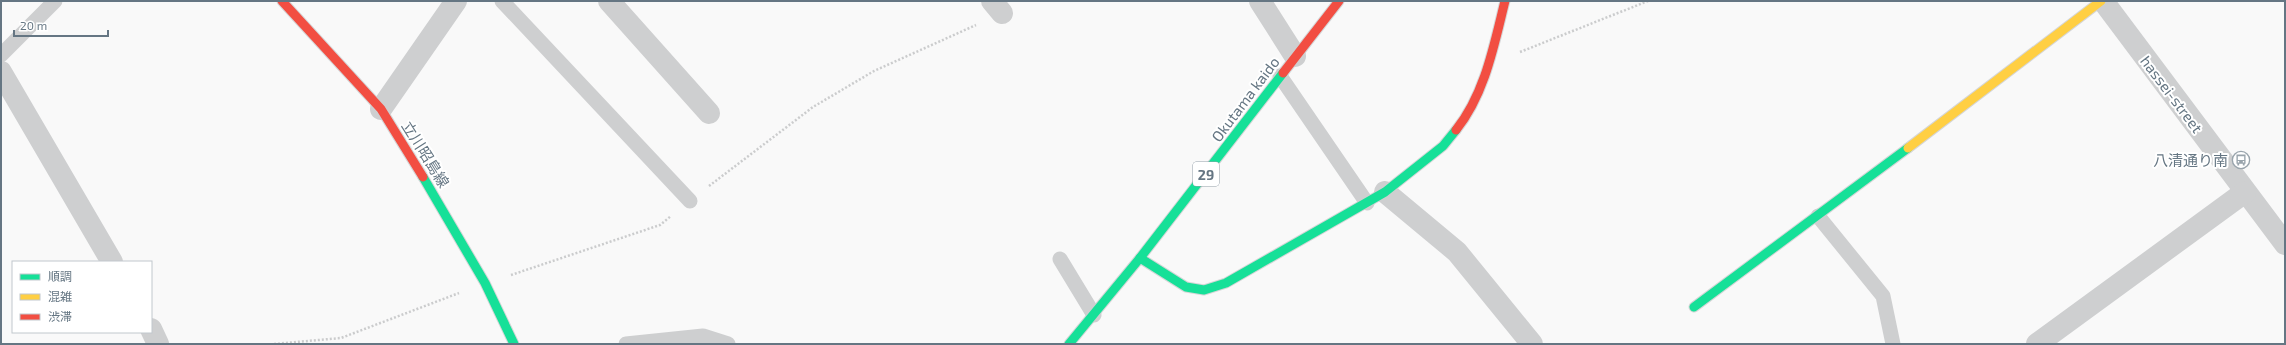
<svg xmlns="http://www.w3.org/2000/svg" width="2286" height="345" font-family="'Exo 2','Noto Sans JP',sans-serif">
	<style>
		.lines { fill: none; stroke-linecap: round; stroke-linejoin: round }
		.fast-casing { stroke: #d5d6d7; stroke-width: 11 }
		.slow-casing { stroke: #d5d6d7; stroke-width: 11 }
		.jam-casing { stroke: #d5d6d7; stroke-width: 11 }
		.path { stroke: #cbcccd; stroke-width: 2.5; stroke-dasharray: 2 2; stroke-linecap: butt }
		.lane { stroke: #cecfd0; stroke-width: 15 }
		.street { stroke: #cecfd0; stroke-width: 22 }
		.fast { stroke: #16e098; stroke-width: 9 }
		.slow { stroke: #ffcf43; stroke-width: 9 }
		.jam { stroke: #f24e42; stroke-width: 9 }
		.labels { text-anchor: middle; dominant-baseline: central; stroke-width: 4; stroke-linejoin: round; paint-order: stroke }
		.shield { fill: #fff; stroke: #939fa8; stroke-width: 1 }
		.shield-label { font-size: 14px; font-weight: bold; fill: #657683 }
		.street-label { font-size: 15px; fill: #657683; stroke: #fff }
		.poi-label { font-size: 15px; fill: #657683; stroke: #fff; text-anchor: end }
	</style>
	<rect width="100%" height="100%" fill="#f9f9f9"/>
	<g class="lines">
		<defs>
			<g id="fast">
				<path d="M423,177L485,283L514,344"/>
				<path d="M1140,258L1186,287L1204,290L1226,283L1385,192L1443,146L1456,130"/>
				<path d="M1694,307L1908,148"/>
				<path d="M1069,344L1140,258L1283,73"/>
			</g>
			<path id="slow" d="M1908,148L2101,1"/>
			<g id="jam">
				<path d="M282,1L381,109L423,177"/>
				<path d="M1283,73L1339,1"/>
				<path d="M1456,130C1485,94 1494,45 1505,1"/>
			</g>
		</defs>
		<use href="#fast" class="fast-casing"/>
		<use href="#slow" class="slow-casing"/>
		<use href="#jam" class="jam-casing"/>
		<g class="path">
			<path d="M1520,52L1648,1"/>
			<path d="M709,186L813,107L874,71L976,25"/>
			<path d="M511,275L660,225L671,216"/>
			<path d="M274,344L341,338L459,293"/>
		</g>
		<g class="lane">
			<path d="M502,1L690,201"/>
			<path d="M1,55L55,1"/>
			<path d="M1280,76L1367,203"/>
			<path d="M1818,216L1883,296L1893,344"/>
			<path d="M1060,259L1094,315"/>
			<path d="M626,344L703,336L728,344"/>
		</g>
		<g class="street">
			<path d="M609,1L709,113"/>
			<path d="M992,1L1002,13"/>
			<path d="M1260,1L1295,56"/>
			<path d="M2103,1L2285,244"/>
			<path d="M1,72L112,262"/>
			<path d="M381,109L456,1"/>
			<path d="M1385,192L1457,252L1532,344"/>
			<path d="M151,329L158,344"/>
			<path d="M2037,344L2245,192"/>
		</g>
		<use href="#fast" class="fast"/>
		<use href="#slow" class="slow"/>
		<use href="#jam" class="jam"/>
	</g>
	<defs>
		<symbol id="bus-ring" viewBox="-11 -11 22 22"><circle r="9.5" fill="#fff" stroke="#99a4ac" stroke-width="1.5"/><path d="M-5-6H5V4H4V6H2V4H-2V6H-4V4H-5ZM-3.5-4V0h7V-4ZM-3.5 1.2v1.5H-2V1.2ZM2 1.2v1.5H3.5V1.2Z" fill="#99a4ac"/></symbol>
	</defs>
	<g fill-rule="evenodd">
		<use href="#bus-ring" x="2231" y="150" width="20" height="20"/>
	</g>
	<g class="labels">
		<rect class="shield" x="1193" y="162" width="26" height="24" rx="3"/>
		<g class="shield-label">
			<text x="1206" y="174">29</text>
		</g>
		<g class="street-label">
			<text transform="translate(2172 94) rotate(53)">hassei-street</text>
			<text transform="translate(1245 99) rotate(-53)">Okutama kaido</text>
			<text transform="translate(426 154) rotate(58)">立川昭島線</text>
		</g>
		<g class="poi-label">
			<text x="2228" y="160">八清通り南</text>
		</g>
	</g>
	<rect width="2286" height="345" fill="none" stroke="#657683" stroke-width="4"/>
	<rect x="12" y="261" width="140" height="72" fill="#ffffff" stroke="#c1c8cd"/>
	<rect x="20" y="274" width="20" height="6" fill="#16e098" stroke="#c1c8cd"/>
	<text x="48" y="281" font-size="12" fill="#657683">順調</text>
	<rect x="20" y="294" width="20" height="6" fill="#ffcf43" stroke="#c1c8cd"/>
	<text x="48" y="301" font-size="12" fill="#657683">混雑</text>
	<rect x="20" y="314" width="20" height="6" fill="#f24e42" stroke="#c1c8cd"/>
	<text x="48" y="321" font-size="12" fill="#657683">渋滞</text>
	<path d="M14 30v6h94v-6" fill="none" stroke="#657683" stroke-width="2"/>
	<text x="20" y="30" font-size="12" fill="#657683" stroke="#ffffff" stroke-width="3" paint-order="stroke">20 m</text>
</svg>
